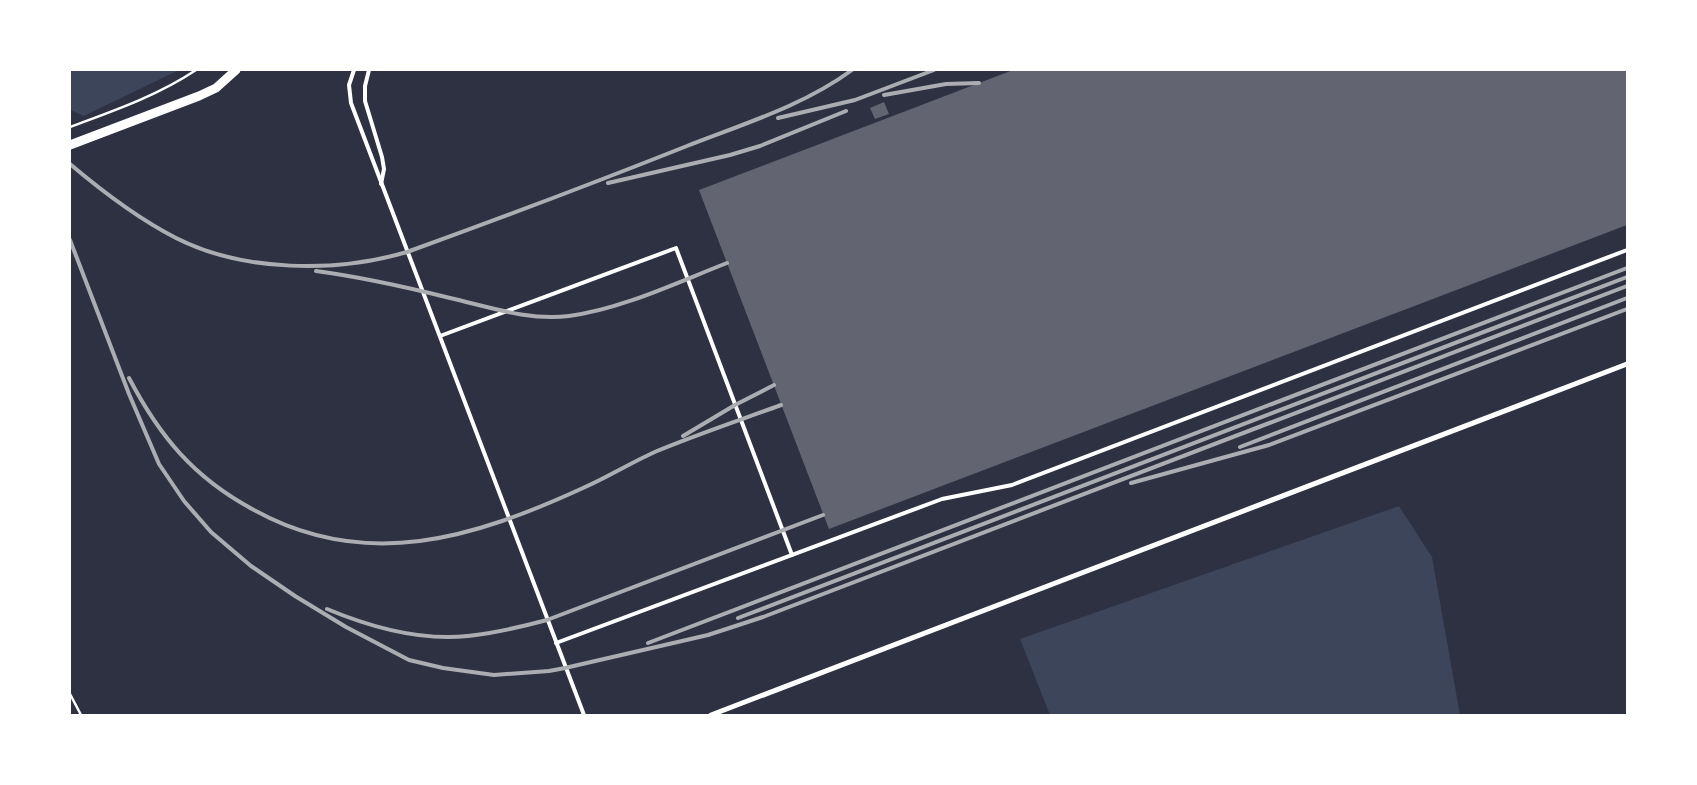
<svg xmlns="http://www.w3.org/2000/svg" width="1697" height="785" font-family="Signika,sans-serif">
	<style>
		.green { fill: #3c4559 }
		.building { fill: #626471 }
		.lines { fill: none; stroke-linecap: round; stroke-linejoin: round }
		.path { stroke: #fff; stroke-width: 2.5 }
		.service { stroke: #fff; stroke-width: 4 }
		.minor { stroke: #fff; stroke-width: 5 }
		.tertiary { stroke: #fff; stroke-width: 9 }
		.rail { stroke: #abadb3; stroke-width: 4 }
	</style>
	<rect width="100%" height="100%" fill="#2d3142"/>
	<g class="green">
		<path d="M70,70H179L84,116L70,110Z"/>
		<path d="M1399,506L1432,557L1460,715H1050L1020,639Z"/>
	</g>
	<g class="building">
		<path d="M1013,70H1627V225L829,529L699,190Z"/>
		<path d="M884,102L889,114L875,119L870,108Z"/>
	</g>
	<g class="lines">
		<g class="path">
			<path d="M70,127C113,111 157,96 196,70"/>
			<path d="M70,694L81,715"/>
		</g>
		<g class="service">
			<path d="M354,70L349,85L351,103L584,715"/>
			<path d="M369,70L365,86V101L382,157L384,169L381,184"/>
			<path d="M440,336L676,248L792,555"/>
			<path d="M556,643L942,499L1012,485L1627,250"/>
		</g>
		<path class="minor" d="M711,715L1627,364"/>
		<path class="tertiary" d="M70,145L199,96L216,88L236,70"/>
		<g class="rail">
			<path d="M884,95L946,84L979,83"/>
			<path d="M778,118L855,100L934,70"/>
			<path d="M70,164C103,192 137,218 176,238C243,272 336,273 407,252C501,218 594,183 687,146C743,124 803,106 852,70"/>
			<path d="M608,183L730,155L760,146L846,111"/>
			<path d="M70,240L129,394L159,464L184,501L211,532L251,566L295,596L346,627L409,660L443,668L494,675L549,671L565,668L708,635L763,617L1627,286"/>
			<path d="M316,271C361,277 406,287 450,298C489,307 529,321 569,316C622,309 678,282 727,263"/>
			<path d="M129,378C160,437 194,478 254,510C366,572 474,538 583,488C608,477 632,462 657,451C698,434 740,420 781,405"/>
			<path d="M683,436L735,405L774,385"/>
			<path d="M1240,447L1627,298"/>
			<path d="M1131,483L1269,445L1627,309"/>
			<path d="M327,609C370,627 421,641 468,636C495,633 521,627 547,620L823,515"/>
			<path d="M738,618L1627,277"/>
			<path d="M648,643L1627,268"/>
		</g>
	</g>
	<rect width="1697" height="785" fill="none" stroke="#ffffff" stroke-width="142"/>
</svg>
